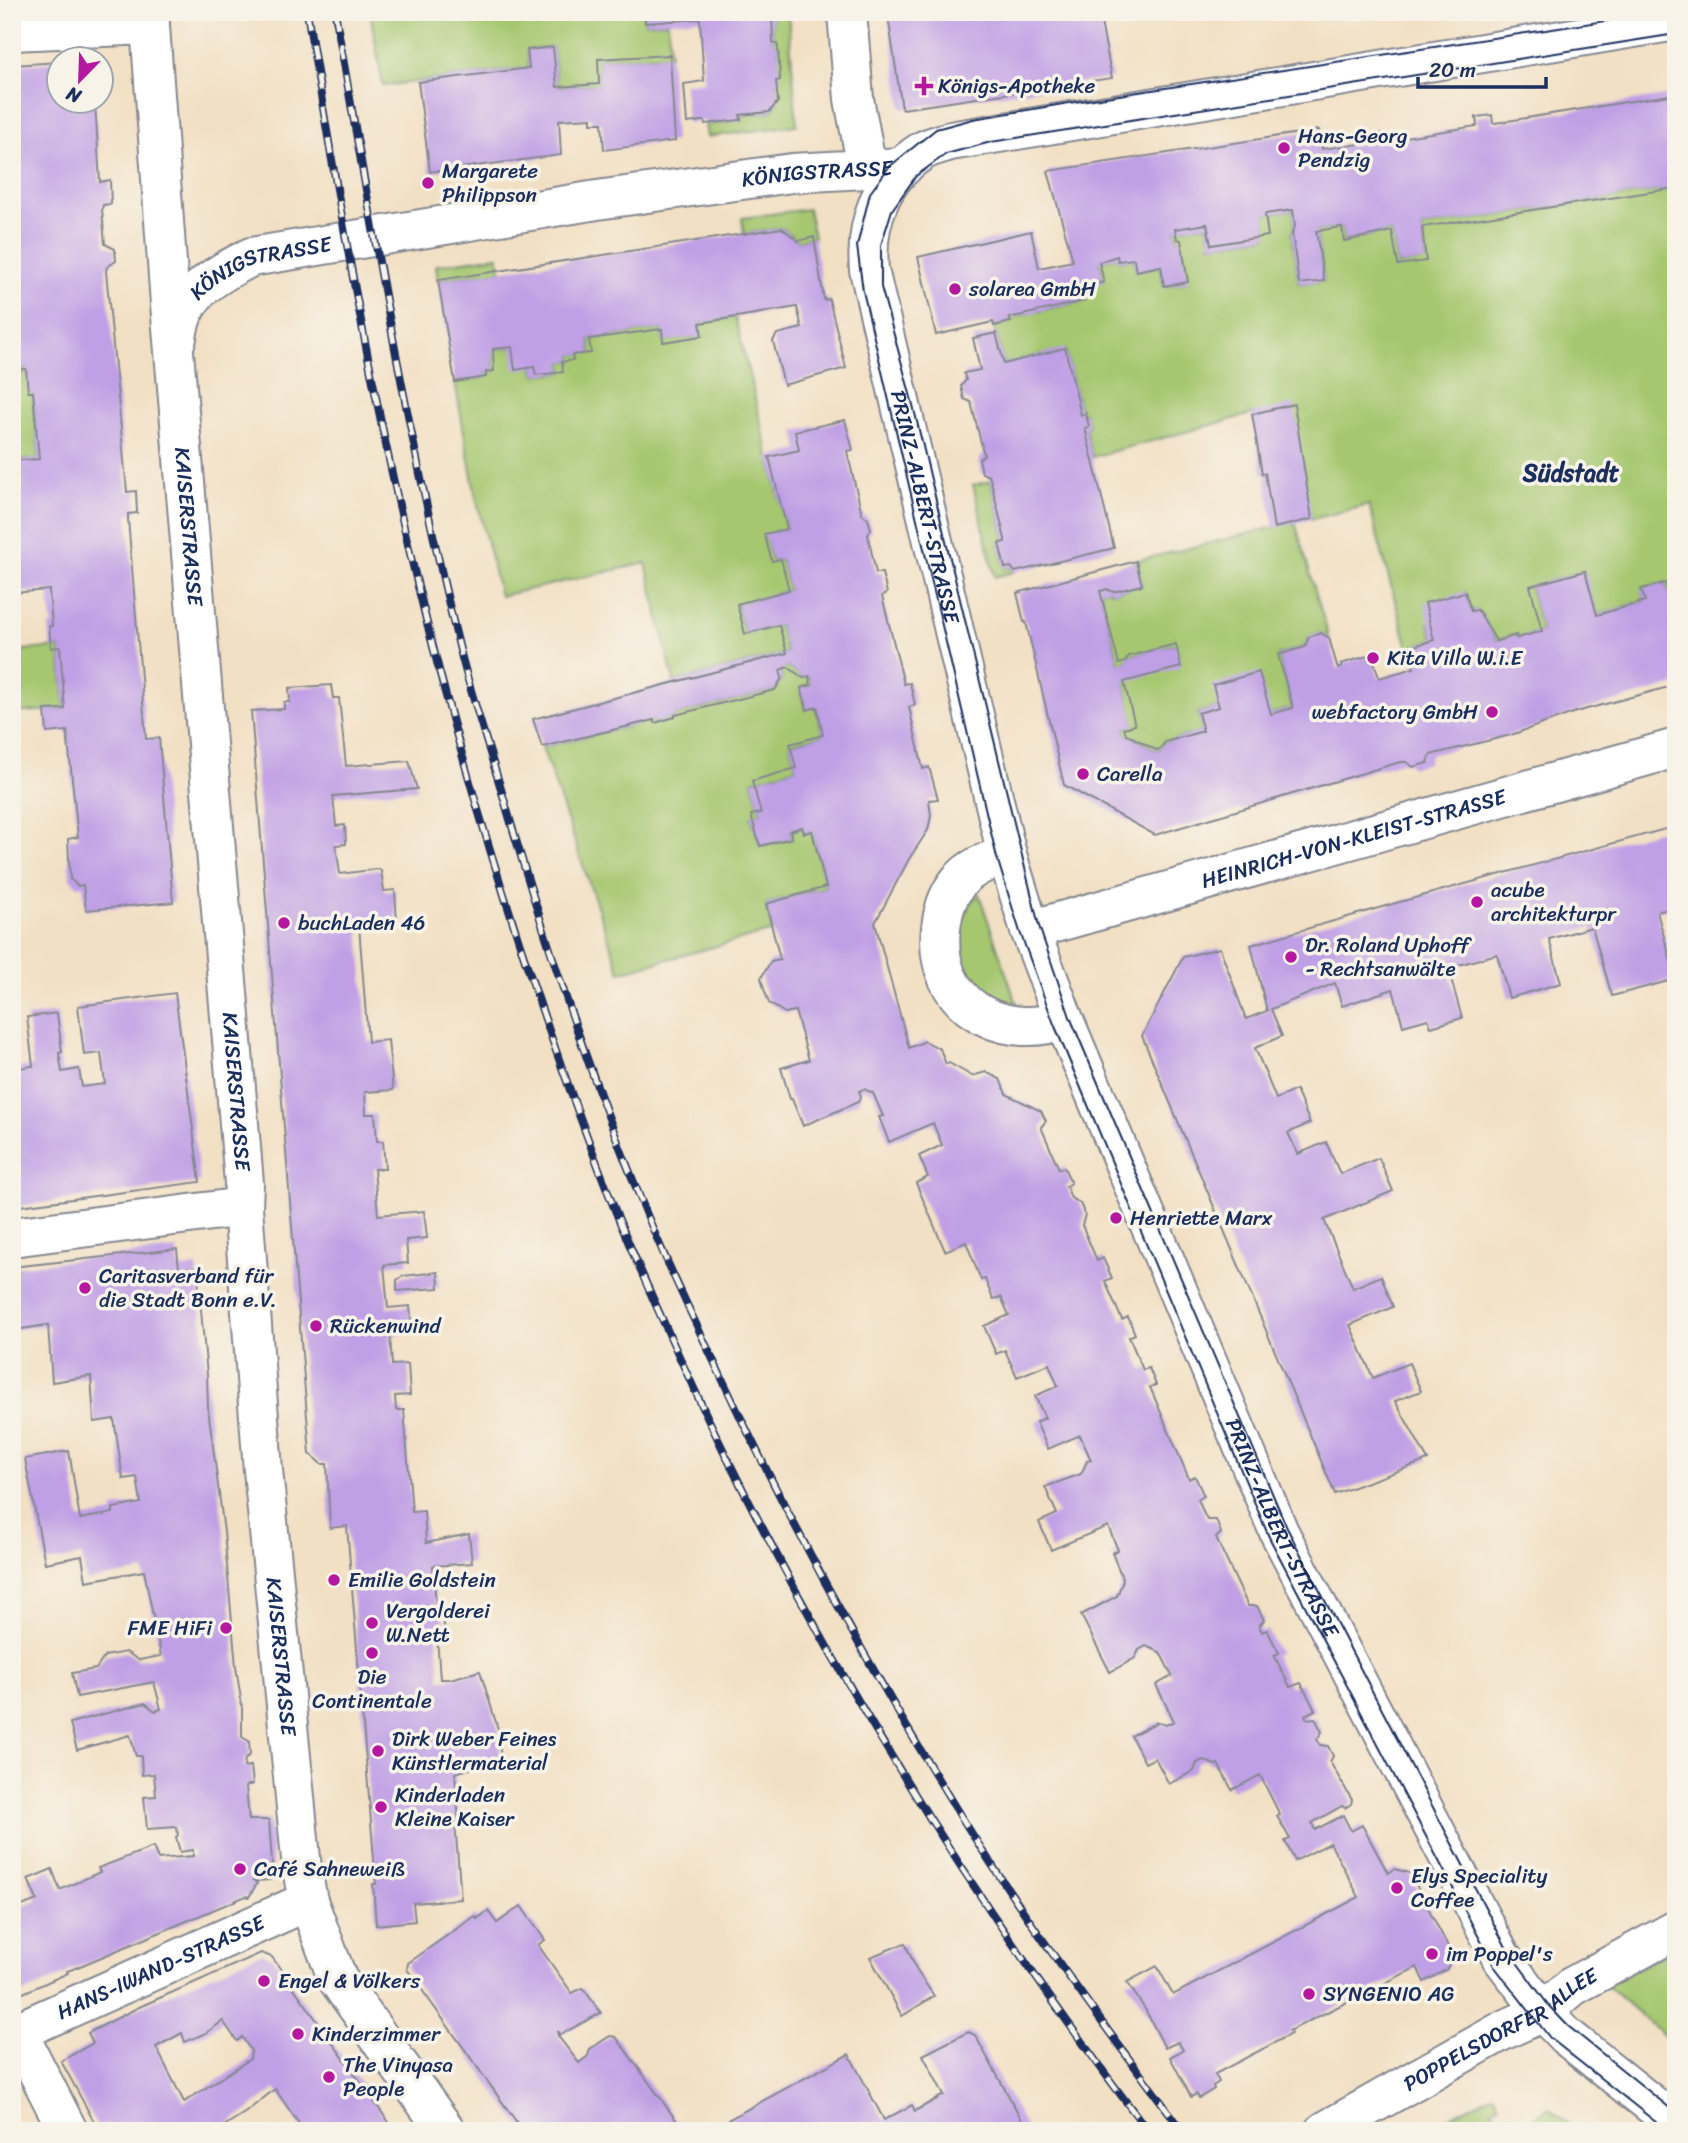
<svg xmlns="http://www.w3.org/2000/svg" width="1688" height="2143" font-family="Sriracha,sans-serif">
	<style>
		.green { fill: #a6c76f; stroke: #607b66; stroke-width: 2 }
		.building { fill: #bf9fe5; fill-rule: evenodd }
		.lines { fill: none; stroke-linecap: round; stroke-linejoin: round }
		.minor-casing { stroke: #868891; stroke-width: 42 }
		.minor { stroke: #fff; stroke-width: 38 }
		.tram { stroke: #1b2f5e; stroke-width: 2 }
		.rail-casing { stroke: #1b2f5e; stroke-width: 8 }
		.rail { stroke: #f7f3e8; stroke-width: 5; stroke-dasharray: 16; stroke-linecap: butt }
		.poi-dot { fill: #b5179e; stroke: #f7f3e8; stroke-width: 2.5 }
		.labels { text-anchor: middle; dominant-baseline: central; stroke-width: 7; stroke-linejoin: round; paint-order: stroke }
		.poi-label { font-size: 21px; fill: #1b2f5e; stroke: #f7f3e8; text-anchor: start }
		.street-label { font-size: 21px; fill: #1b2f5e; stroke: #f7f3e8 }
		.quarter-label { font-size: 24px; font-weight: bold; fill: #1b2f5e; stroke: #f7f3e8 }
	</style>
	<rect width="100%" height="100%" fill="#f7f3e8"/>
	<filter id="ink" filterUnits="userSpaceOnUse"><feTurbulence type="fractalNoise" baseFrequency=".0143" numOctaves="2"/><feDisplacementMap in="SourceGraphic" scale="14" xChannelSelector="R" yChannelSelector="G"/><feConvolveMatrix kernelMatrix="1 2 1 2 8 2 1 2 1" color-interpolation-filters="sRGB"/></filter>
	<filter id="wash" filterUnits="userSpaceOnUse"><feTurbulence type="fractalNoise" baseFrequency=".00686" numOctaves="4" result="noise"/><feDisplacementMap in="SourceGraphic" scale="28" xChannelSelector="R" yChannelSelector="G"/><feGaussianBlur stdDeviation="1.57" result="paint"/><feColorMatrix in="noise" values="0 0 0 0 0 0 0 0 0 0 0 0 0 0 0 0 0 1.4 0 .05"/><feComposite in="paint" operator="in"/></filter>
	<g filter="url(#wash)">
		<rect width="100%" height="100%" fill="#f2e0c4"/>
		<g class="green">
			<path d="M370,12H644L645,23L668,22L670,55L598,59L599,84L557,87L553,47L527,50L529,68L383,86Z"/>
			<path d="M772,14H788L797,125L707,137L705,125L741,120L740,115L770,112L778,102L776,81L778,46L773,43Z"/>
			<path d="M1676,188V592L1669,594L1665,583L1642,589L1645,601L1597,615L1584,571L1530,587L1542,631L1517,638L1516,635L1496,641L1480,613L1477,610L1471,611L1465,592L1429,623L1434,640L1408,648L1369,505L1312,519L1252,414L1092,457L1085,428L1089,427L1085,413L1081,415L1065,349L1004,364L994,326L1010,322L1009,318L1084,301L1081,288L1104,281L1099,262L1117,256L1119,261L1134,259L1136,271L1161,266L1164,286L1187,282L1181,241L1177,239L1175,229L1207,224L1211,245L1267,237L1265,214L1293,210L1295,226L1292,233L1299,284L1324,281L1316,231L1342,227L1344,241L1392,231L1398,265L1426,260L1422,227Z"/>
			<path d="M808,209L814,237L798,241L782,228L744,234L742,218Z"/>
			<path d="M498,256L501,271L438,280L436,265Z"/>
			<path d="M735,317L787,529L765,535L772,561L781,559L789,590L737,605L745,633L779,625L787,653L674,682L646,563L500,596L475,493L455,382L486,377V372L494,371L493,349L512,347L534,367L536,375L563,372L562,362L573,360L572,355L591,352L589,339L662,329L663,341L701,336L700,323Z"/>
			<path d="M26,369L33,392L39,459L12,461V370Z"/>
			<path d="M991,481L1005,539V542L999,544L1005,568L1011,567L1013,572L995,577L973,485Z"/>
			<path d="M1295,522L1329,638L1320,633L1309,637L1305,647L1278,655L1293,708L1271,714L1219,707L1198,713L1203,731L1165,742L1160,749L1156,750L1126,734L1124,728L1134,725L1124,682L1176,644L1129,656L1125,662L1119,664L1100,591L1107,589L1113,592L1142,585L1136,561Z"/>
			<path d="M60,647L65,709L12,713V651Z"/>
			<path d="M788,667L803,678L809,676L811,685L801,688L806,709L816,707L823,735L790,744L796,768L752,781L761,813L751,816L760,846L792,838L790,831L802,827L804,833L812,831L826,887L766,904L773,931L620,972L542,747L654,720L655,723L675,717V715L775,690L782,678L780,670Z"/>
			<path d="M979,894L1019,1011C1009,1006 993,1003 984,996C953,974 951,918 979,894Z"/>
			<path d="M1676,1948V2046L1606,1985Z"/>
			<path d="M1493,2094L1499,2104L1492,2109L1507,2131H1423Z"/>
			<path d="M1549,2108L1577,2131H1516Z"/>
		</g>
		<g id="blocks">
			<g class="building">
				<path d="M644,12H772L773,43L777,44L778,47L780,80L776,81L778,102L769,112L740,115L741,120L705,124L704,121H702L687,123L684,84L704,81L700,19L645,23Z"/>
				<path d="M900,12H1099L1112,78L902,109L888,16Z"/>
				<path d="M553,47L557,87L599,84L598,59L670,55L675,141L604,150L602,123H591V118L559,120L561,155L430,172L418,82L529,68L527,50Z"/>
				<path d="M60,62V102H95L100,182L110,180L111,204L103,205L102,209L105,244L115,249L116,261L107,267L106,271L127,492L136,491L137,513L128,514V519L146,739L159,738L173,902L86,910L83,885L78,886L70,879L68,839L78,837L67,731L47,733L45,710L65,709L60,647L51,648L49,626H52L49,590L12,593V461L39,459L33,392H28L26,369L12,370V302H21L19,279H12V65Z"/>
				<path d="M1676,94V188L1422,227L1426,261L1398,265L1392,231L1344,241L1342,227L1316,231L1324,281L1299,284L1292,233L1295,226L1293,210L1265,214L1268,236L1211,245L1207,224L1175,229L1177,239L1181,240L1188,282L1164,286L1161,266L1136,271L1134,259L1118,261L1117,256L1099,262L1104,282L1081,288L1084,301L1009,318L1011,322L994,326L993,322L936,335L918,257L1031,231L1039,268L1073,261L1048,171L1319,130L1322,149L1359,144L1362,136L1382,133L1386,140L1477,126L1476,117L1492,115L1493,123H1495Z"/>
				<path d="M782,228L798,241L814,237L824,300L829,299L846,368L784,385L773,341L777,334L802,328L797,307L700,323L702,336L663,342L662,329L589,339L591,353L572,355L573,360L562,362L563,372L536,375L534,367L515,370L512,347L493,349L494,371L486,372V377L455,382L438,280Z"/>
				<path d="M996,333L1004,364L1065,348L1081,415L1086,413L1089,427L1085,428L1114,548L1015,572L1011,567L1005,568L999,543L1005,542V539L991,481L989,476L982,473L979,459L984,455L971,402L964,399L961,386L966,380L964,373L980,370L973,338Z"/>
				<path d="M1294,404L1312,519L1274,528L1265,473L1262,474L1252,414Z"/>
				<path d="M845,420L853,450L847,451L862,514L868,519L871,529L868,535L876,573H882L887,593L882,596L904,684L910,683L915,705L909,707L923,769L929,767L938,799L929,800L931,816L928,830L909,859L875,923L909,1048L925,1041L940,1049L946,1064L949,1063L972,1076L986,1072L1000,1079L1006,1094L1041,1111L1046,1121L1041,1127L1059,1169L1064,1167L1071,1183L1066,1186L1071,1198L1080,1203L1085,1215L1082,1225L1097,1261L1103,1258L1112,1278L1105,1281L1122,1320L1128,1317L1135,1334L1129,1337L1143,1370L1149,1368L1156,1385L1150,1387L1189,1479L1195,1476L1204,1496L1198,1499L1204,1514L1207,1520H1216L1221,1533L1216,1538L1248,1606H1257L1264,1620L1259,1626L1262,1632L1267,1630L1279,1653L1274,1655L1290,1687L1301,1683L1315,1710L1305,1715L1307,1719L1315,1718L1322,1732L1317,1739L1320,1745L1328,1746L1333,1756L1330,1762L1352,1800L1351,1804L1345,1808L1342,1806L1312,1823L1315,1830L1343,1815L1351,1831L1362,1825L1388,1873L1395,1869L1410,1873L1452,1954L1447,1969L1424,1982L1417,1967L1289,2031L1291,2034L1215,2074L1219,2082L1213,2086L1214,2089L1199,2098L1197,2094L1191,2097L1170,2057L1183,2050L1178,2042L1165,2048L1145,2009L1127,1982L1157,1966L1173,1995L1359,1897L1330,1843L1295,1861L1285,1841L1290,1839L1277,1816L1280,1815L1260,1775L1232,1790L1218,1764L1215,1765L1203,1760L1197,1763L1194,1771L1169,1784L1155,1758L1145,1763L1131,1736L1157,1722L1166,1725L1174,1721L1156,1685L1172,1676L1160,1652L1146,1646L1139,1650L1135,1658L1110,1672L1081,1615L1117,1596L1123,1580L1112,1553L1118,1550L1108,1526L1051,1550L1039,1522L1057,1514L1045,1487L1081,1474L1087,1461L1091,1460L1080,1435L1048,1449L1036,1422L1045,1418L1035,1396L1058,1386L1049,1364L1017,1377L1005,1350L996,1354L984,1326L1009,1315L1001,1297L993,1299L985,1279L981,1280L966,1242L945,1251L916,1183L928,1177L919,1156L942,1145L933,1123L889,1142L879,1117L883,1116L873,1093L864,1089L859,1091L861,1096L858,1102L803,1126L792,1099H790L781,1068L809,1060L795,1011L785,1013L769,1003L764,989L761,978L771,961L780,959L766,904L826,887L812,831L804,833L802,827L790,831L792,838L760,846L751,815L761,813L752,781L796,768L790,744L823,735L817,707L807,710L801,688L811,685L809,676L803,678L788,667L780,670L782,678L775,690L675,715V717L655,723L654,720L542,747L533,719L787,653L779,625L745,634L737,604L789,590L781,559L772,561L764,534L787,529L769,457L799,450L795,431Z"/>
				<path d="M1136,561L1142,585L1113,592L1107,589L1100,591L1119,664L1125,662L1129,656L1176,644L1181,667L1124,682L1135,725L1124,728L1126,734L1156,750L1160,749L1165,742L1203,731L1198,713L1219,707L1213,685L1259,672L1271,714L1293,708L1278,655L1305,647L1309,637L1321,633L1329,638L1338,669L1342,667L1341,664L1367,656L1368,659L1373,658L1379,678L1414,668L1408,648L1434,640L1425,603L1465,592L1471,611L1477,610L1480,613L1496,641L1516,635L1517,638L1542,631L1530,586L1585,571L1597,615L1645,601L1641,589L1665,583L1669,594L1676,592V685L1576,712L1511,735L1430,755L1428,763L1413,767L1407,762H1400L1155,835L1064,785L1026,622H1024L1017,593Z"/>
				<path d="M331,685L333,698H339L346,766L409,761L417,789L333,796L336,826L345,825L346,844L336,845L340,874L379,869L381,871L384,891L395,890L397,923L359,926L368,1042L388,1040L393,1090L365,1092L366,1114H375L377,1141H383L385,1169H374L378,1215L424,1211L427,1238L406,1240L408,1263L384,1265L388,1308L410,1306L412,1333L390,1335L392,1365L408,1364L410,1395L395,1396L396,1410H404L412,1512L424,1511L426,1543L469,1534L472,1563L433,1566L436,1605H442L445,1635L437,1636L440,1679H450L480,1671L498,1729L501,1760L455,1773L459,1822H455L461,1899L413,1903L415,1921L376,1925L373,1884H376L347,1526L330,1528L327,1464H321L310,1454L251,711L284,709V702H290L289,688Z"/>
				<path d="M1676,826V919L1672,908L1657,912L1676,979L1612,996L1592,927L1549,939L1561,983L1509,998L1497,954L1448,968L1462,1018L1431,1027L1428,1019L1403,1026L1393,989L1342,1006L1335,983L1271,1009L1282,1036L1255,1048L1276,1099L1296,1090L1310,1123L1288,1133L1298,1154L1326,1142L1340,1174L1379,1158L1393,1191L1324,1220L1353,1288L1381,1276L1393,1307L1350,1325L1373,1378L1409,1363L1421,1391L1395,1401L1428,1460L1335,1494L1142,1036L1183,957L1220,948L1246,1019L1267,1011L1251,945L1396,903Z"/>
				<path d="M175,993L200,1182L12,1207V1069L33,1066L27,1017L57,1013L62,1052L59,1053L62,1072L79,1069L82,1087L105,1084L101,1053L84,1055L78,1006Z"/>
				<path d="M177,1249L179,1269L197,1267L207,1375L208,1408L224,1532L236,1667L242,1706V1737L249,1741L250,1755L245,1759L244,1767L251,1766L253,1784L246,1786L249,1820H269L273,1877L270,1880L254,1881L257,1883L249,1897L246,1896L73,1969L67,1971L68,1973L12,1998V1910L37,1900L28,1879L52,1869L60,1890L100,1872L98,1868L153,1847L158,1859L193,1856V1850L180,1852L176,1837L178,1835L177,1827L147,1829L144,1797L156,1796L154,1774L142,1775L141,1756H136L130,1735L77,1750L70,1723L145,1703L155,1711L161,1709L154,1682L77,1697L72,1673L96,1669L105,1656L126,1652L139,1660L161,1656L144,1571L86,1581L82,1556L45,1563L25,1459L69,1451L80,1519L113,1513V1508L141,1503L137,1477L123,1479L114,1419L94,1422L91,1376L52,1382L48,1325L15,1330L12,1267Z"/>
				<path d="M438,1272L439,1288L397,1291V1280L403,1276Z"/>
				<path d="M521,1906L545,1940L538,1945L572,1993L583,1988L601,2013L560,2035L557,2031L558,2036L579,2063L588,2056L590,2049L610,2036L616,2037L684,2131H523L407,1969L408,1963L475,1916L477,1919L488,1911L497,1923Z"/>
				<path d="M905,1943L917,1971L934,1996L902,2016L870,1957Z"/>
				<path d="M261,1953L272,1957L395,2131H304L275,2089L246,2112L216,2131H110L107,2124L98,2129L61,2061L93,2043L88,2033L137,2008ZM223,2021L237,2041L242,2037L251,2051L250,2059L184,2102L156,2047L182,2033L185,2042L206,2033Z"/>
				<path d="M968,2032L975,2035L1028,2131H712L713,2128L849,2054L884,2120L912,2105L915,2111L944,2095L923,2055Z"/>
			</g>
		</g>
	</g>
	<g filter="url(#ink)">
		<use href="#blocks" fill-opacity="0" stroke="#868891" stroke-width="2"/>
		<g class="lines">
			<defs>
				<g id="minor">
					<path id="s1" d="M149,12L170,304L244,1183L243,1207L263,1470L302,1869L308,1901L338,1980L446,2131"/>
					<path d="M847,12L854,99L867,168"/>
					<path id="s2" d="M1676,21L950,141C942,144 932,146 924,150C881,176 865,222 869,270L1007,855L1030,930L1064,1020L1279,1532L1501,1957L1543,2012L1566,2036L1676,2124"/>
					<path d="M12,31L150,25"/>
					<path id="s3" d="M177,338C182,292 213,277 251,257L597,200L792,173L903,167"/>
					<path d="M1007,855C992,860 976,865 964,876C949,890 943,909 941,928C932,1002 998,1042 1064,1020"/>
					<path id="s4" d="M1030,930L1676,748"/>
					<path d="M12,1237L243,1207"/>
					<path d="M17,2031L68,2131"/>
					<path id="s5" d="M12,2034L308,1901"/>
					<path id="s6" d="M1325,2131L1502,2031L1543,2012L1573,1986L1676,1930"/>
				</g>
			</defs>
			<use href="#minor" class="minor-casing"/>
			<use href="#minor" class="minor"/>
			<g class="tram">
				<path d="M1664,12L1093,99L973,119L936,129L889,167L870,193L857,246L863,291L997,858L1020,932L1054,1024L1269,1537L1494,1966L1550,2038L1667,2131"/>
				<path d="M1676,34L991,142L946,154L916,176L892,210L881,245V287L913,405L1039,926L1070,1017L1287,1528L1507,1949L1549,2006L1568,2026L1676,2113"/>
			</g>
			<defs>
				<g id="rail">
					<path d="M307,12C338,199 370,386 414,570C465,784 532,995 611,1200C635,1261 663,1321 690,1380C813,1647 970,1897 1148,2131"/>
					<path d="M335,12C372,225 408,440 460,650C473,702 491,754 506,806C544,936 586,1065 637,1190C658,1244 683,1297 708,1349C777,1497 853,1640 938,1779C1011,1901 1097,2017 1183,2131"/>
				</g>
			</defs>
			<use href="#rail" class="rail-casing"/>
			<use href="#rail" class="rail"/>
		</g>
	</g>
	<g class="poi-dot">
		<path d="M920.5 75.5h7v7h7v7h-7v7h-7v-7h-7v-7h7z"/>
		<circle cx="1284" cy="148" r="7"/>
		<circle cx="428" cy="183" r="7"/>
		<circle cx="955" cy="289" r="7"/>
		<circle cx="1373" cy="658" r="7"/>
		<circle cx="1492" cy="712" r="7"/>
		<circle cx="1083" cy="774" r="7"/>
		<circle cx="1477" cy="902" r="7"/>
		<circle cx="284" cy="923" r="7"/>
		<circle cx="1291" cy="957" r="7"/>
		<circle cx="1116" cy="1218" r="7"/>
		<circle cx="85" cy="1288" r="7"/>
		<circle cx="316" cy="1326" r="7"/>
		<circle cx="334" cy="1580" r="7"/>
		<circle cx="372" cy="1623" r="7"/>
		<circle cx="226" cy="1628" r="7"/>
		<circle cx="372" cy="1653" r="7"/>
		<circle cx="378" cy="1751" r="7"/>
		<circle cx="381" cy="1807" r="7"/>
		<circle cx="240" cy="1869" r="7"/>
		<circle cx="1397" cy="1888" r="7"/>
		<circle cx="1432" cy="1954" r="7"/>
		<circle cx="264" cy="1981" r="7"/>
		<circle cx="1309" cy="1994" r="7"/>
		<circle cx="298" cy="2034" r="7"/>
		<circle cx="329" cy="2077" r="7"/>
	</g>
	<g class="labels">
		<g class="poi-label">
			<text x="938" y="86">Königs-Apotheke</text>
			<text x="1298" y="136">Hans-Georg<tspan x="1298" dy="24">Pendzig</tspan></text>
			<text x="442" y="171">Margarete<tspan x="442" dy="24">Philippson</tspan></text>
			<text x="969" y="289">solarea GmbH</text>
			<text x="1387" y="658">Kita Villa W.i.E</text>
			<text x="1478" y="712" text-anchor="end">webfactory GmbH</text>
			<text x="1097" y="774">Carella</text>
			<text x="1491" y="890">acube<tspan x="1491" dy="24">architekturpr</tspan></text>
			<text x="298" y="923">buchLaden 46</text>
			<text x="1305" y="945">Dr. Roland Uphoff<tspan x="1305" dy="24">- Rechtsanwälte</tspan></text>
			<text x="1130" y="1218">Henriette Marx</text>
			<text x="99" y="1276">Caritasverband für<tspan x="99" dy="24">die Stadt Bonn e.V.</tspan></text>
			<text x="330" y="1326">Rückenwind</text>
			<text x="348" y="1580">Emilie Goldstein</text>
			<text x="386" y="1611">Vergolderei<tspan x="386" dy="24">W.Nett</tspan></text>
			<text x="212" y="1628" text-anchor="end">FME HiFi</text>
			<text x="372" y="1677" text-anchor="middle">Die<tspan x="372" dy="24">Continentale</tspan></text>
			<text x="392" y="1739">Dirk Weber Feines<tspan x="392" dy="24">Künstlermaterial</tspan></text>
			<text x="395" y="1795">Kinderladen<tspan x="395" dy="24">Kleine Kaiser</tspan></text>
			<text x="254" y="1869">Café Sahneweiß</text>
			<text x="1411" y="1876">Elys Speciality<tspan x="1411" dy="24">Coffee</tspan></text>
			<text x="1446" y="1954">im Poppel's</text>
			<text x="278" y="1981">Engel &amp; Völkers</text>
			<text x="1323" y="1994">SYNGENIO AG</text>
			<text x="312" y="2034">Kinderzimmer</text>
			<text x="343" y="2065">The Vinyasa<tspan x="343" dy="24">People</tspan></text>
		</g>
		<g class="street-label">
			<text stroke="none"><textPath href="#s3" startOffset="688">KÖNIGSTRASSE</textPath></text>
			<text stroke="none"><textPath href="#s3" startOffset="121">KÖNIGSTRASSE</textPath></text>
			<text stroke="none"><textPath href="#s2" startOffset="1146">PRINZ-ALBERT-STRASSE</textPath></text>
			<text stroke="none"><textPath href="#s1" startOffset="516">KAISERSTRASSE</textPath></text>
			<text stroke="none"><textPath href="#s4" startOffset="336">HEINRICH-VON-KLEIST-STRASSE</textPath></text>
			<text stroke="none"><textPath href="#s1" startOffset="1083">KAISERSTRASSE</textPath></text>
			<text stroke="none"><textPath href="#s2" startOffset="2231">PRINZ-ALBERT-STRASSE</textPath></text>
			<text stroke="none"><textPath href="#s1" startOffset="1650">KAISERSTRASSE</textPath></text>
			<text stroke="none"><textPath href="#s5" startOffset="163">HANS-IWAND-STRASSE</textPath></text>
			<text stroke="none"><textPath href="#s6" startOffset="203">POPPELSDORFER ALLEE</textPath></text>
		</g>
		<g class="quarter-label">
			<text x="1571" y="473">Südstadt</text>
		</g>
	</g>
	<rect width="1688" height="2143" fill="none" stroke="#f7f3e8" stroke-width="42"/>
	<g transform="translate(80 80) rotate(203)"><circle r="33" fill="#f7f3e8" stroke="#9fa5b1" stroke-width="2"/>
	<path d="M0-5L12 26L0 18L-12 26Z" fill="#b5179e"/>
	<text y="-10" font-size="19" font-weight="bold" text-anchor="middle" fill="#1b2f5e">N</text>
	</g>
	<path d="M1418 77v10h128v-10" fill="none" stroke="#1b2f5e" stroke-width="3.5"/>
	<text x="1429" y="77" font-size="21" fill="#1b2f5e" stroke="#f7f3e8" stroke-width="5" paint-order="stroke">20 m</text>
</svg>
